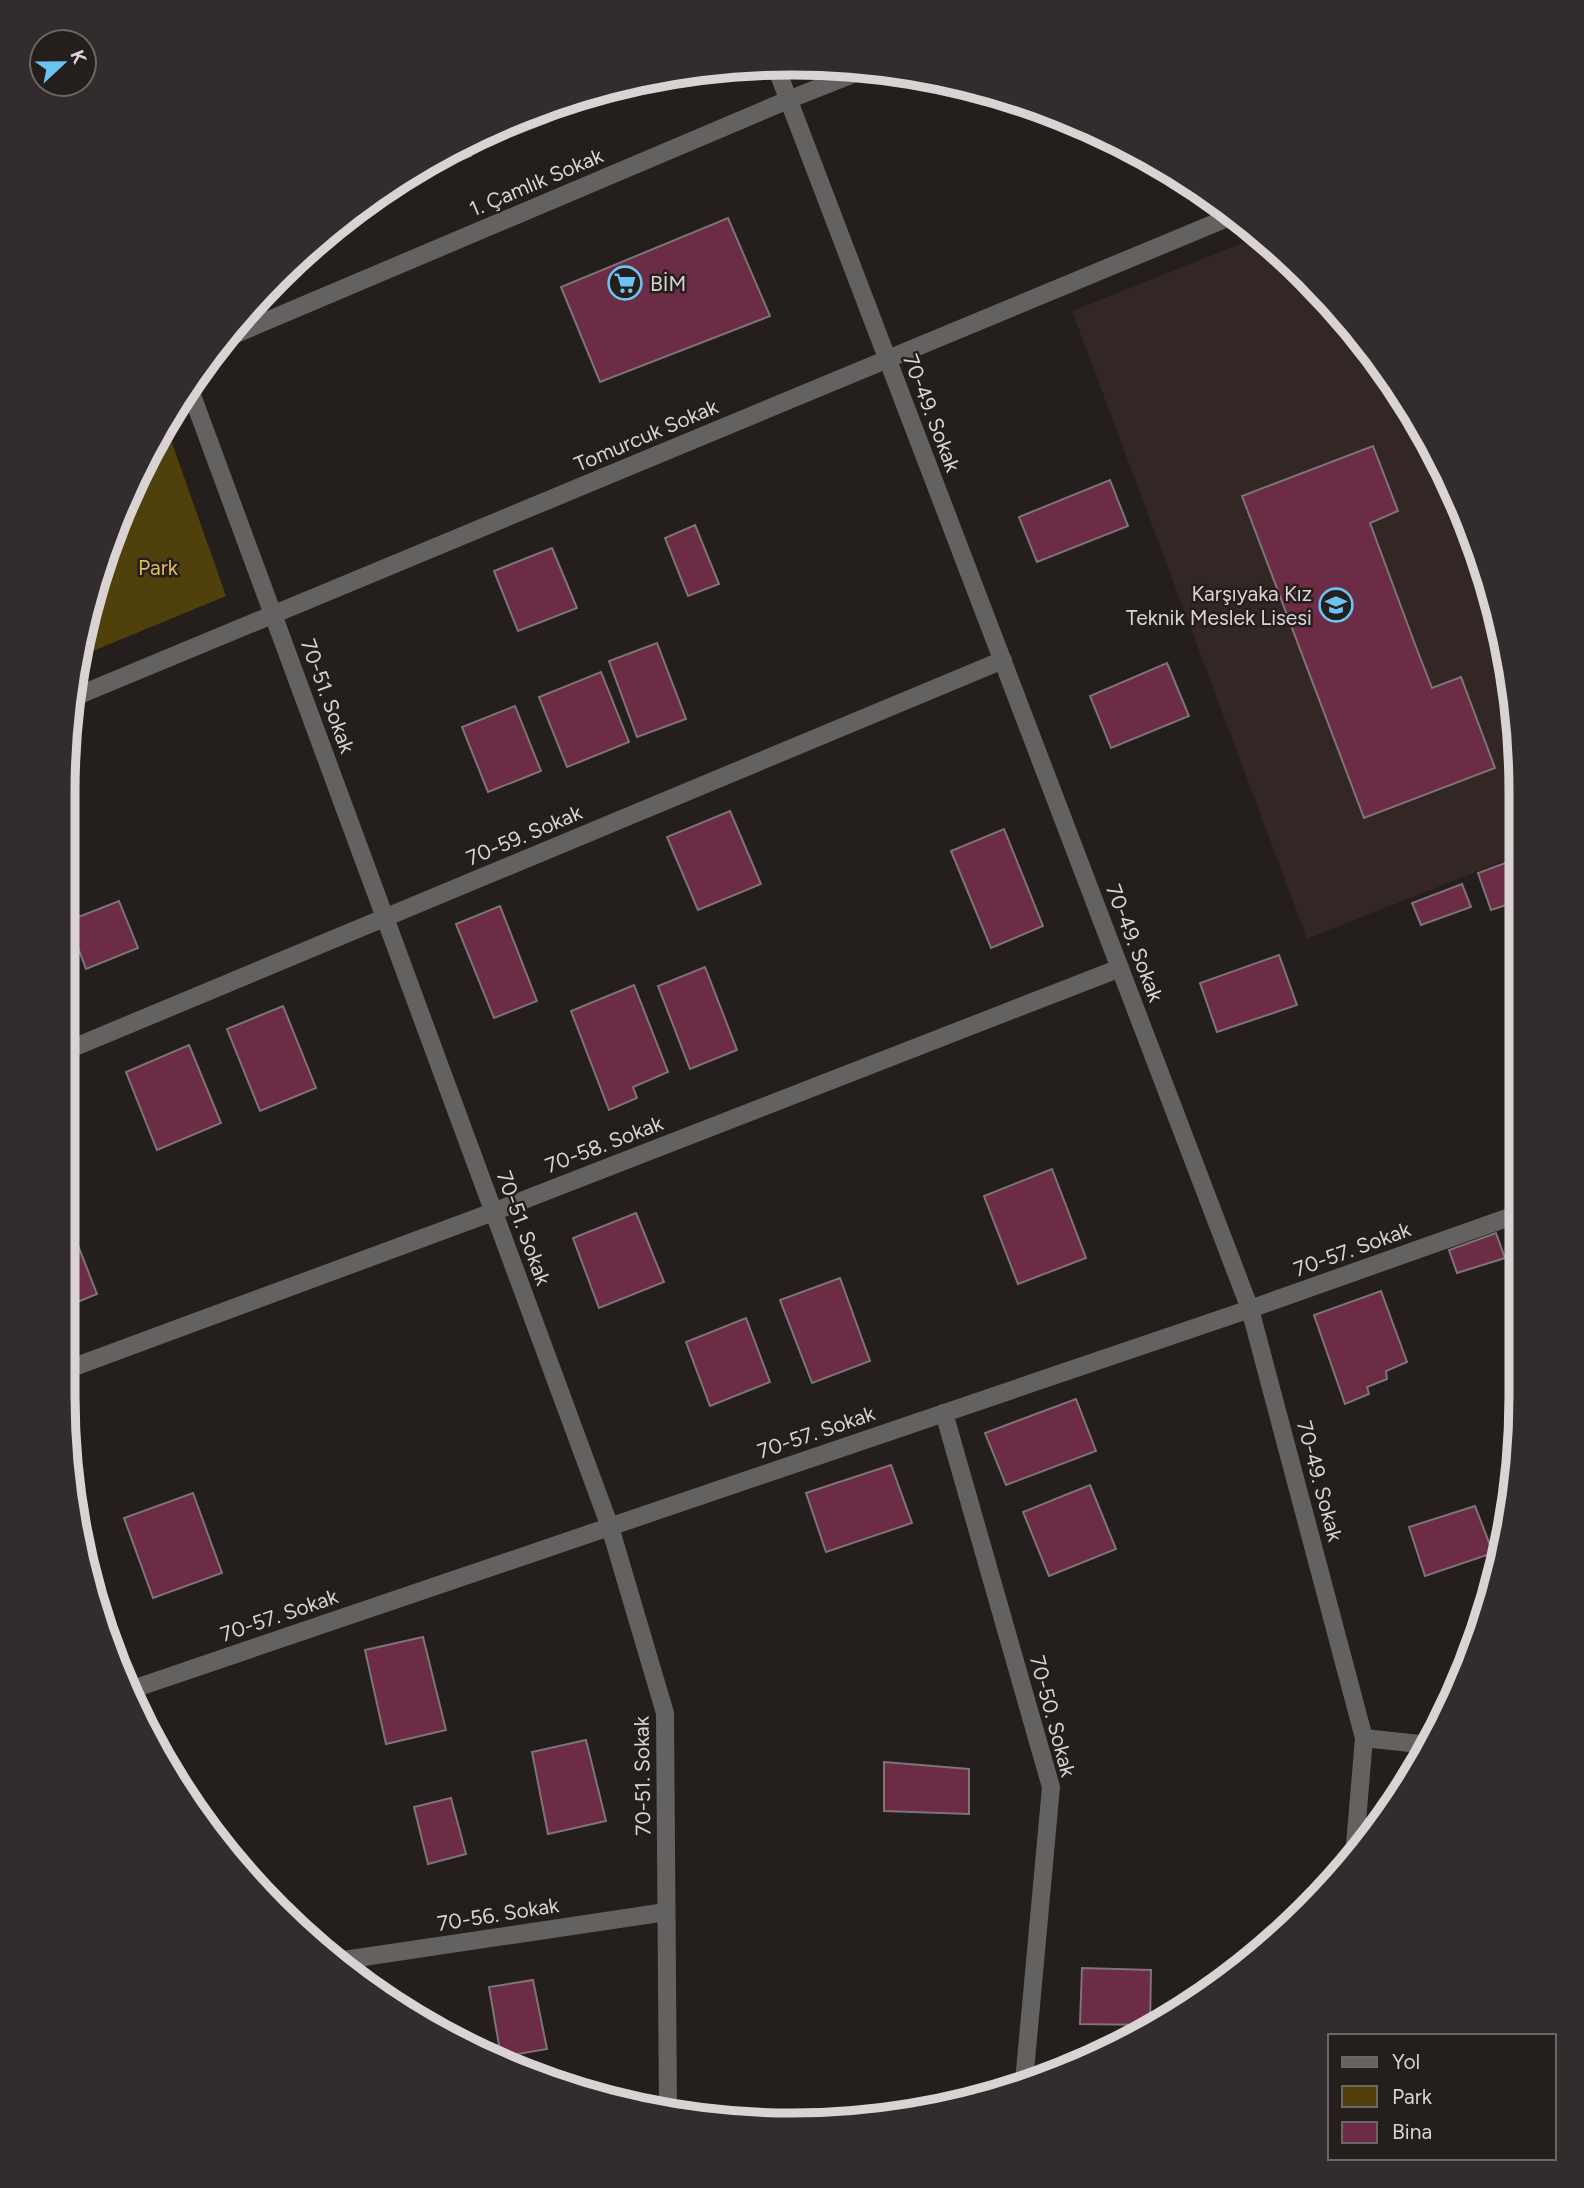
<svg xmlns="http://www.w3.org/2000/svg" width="1584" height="2188" font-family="Figtree,sans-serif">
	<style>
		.built { fill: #332725 }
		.green { fill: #50400c }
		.building { fill: #6c2c46; stroke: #7c7477; stroke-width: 2 }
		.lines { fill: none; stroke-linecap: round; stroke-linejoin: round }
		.minor { stroke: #646260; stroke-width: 18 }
		.labels { text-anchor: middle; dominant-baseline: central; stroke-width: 5; stroke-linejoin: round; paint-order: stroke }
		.street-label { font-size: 21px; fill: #d9d4d3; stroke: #241e1d }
		.poi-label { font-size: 21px; fill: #d9d4d3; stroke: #241e1d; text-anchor: start }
		.park-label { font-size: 21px; fill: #debc57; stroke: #241e1d }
		.rim { fill: none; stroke: #d9d4d3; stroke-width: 9 }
	</style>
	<rect width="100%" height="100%" fill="#241e1d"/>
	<path class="built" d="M1260,236L1340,312L1398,387L1465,513L1515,696L1516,856L1307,939L1072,311Z"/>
	<path class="green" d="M165,423L226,596L76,658L77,649L118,513L161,427Z"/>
	<g class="building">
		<path d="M635,84L636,87L594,104L590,94Z"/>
		<path d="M543,109L548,122L504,139L500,128Z"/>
		<path d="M466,143L471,156L428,173L425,163Z"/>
		<path d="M728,218L770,316L600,382L561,287Z"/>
		<path d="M1373,446L1398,511L1370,523L1416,647L1432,688L1461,677L1495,768L1364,818L1242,496Z"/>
		<path d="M1110,480L1128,526L1037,562L1019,517Z"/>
		<path d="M695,525L719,584L688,596L665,538Z"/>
		<path d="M552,548L577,608L518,631L494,571Z"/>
		<path d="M657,643L686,719L637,737L609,661Z"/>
		<path d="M1167,663L1189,716L1111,748L1090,696Z"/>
		<path d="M601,672L629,742L567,767L539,697Z"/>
		<path d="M515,706L541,771L488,792L462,727Z"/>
		<path d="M730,811L761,884L698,910L667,837Z"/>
		<path d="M1004,829L1043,926L991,948L951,851Z"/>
		<path d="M1516,859V902L1491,910L1478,873Z"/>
		<path d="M1462,884L1471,907L1421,925L1412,903Z"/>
		<path d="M119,901L138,948L86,969L68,921Z"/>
		<path d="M500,906L537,1001L494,1018L456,924Z"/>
		<path d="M1279,955L1297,1005L1217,1032L1200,983Z"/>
		<path d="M705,967L737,1050L690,1069L658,986Z"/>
		<path d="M634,985L668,1072L633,1087L637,1098L609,1110L571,1011Z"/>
		<path d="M283,1006L316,1088L260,1111L227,1029Z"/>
		<path d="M189,1045L221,1123L157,1150L126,1072Z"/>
		<path d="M1052,1169L1086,1258L1018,1284L984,1196Z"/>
		<path d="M636,1213L664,1282L599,1308L573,1238Z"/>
		<path d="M72,1230L97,1294L63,1308V1234Z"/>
		<path d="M1496,1233L1505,1258L1457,1273L1449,1250Z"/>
		<path d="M840,1278L870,1361L812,1383L780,1300Z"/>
		<path d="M1381,1291L1407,1362L1386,1371L1387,1379L1367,1387L1369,1394L1345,1404L1314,1315Z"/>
		<path d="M746,1318L770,1382L710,1406L686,1342Z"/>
		<path d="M1076,1399L1096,1451L1006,1485L985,1433Z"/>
		<path d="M891,1465L912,1523L826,1552L806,1493Z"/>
		<path d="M1090,1485L1116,1549L1049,1576L1023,1512Z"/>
		<path d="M193,1493L222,1573L153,1598L124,1518Z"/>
		<path d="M1475,1506L1493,1553L1425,1576L1409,1527Z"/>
		<path d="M423,1637L446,1730L386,1744L365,1650Z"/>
		<path d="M586,1740L606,1821L548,1834L532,1752Z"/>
		<path d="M884,1762L969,1769V1814L884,1811Z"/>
		<path d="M451,1798L466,1854L428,1864L414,1807Z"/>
		<path d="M233,1843L236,1859L224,1845Z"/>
		<path d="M1082,1968L1151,1970L1150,2025L1080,2024Z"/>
		<path d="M533,1980L547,2049L501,2057L489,1987Z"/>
	</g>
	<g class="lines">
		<g class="minor">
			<path d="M776,67L1250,1309L1364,1738L1354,1857"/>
			<path d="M224,339L788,100L866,69"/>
			<path d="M189,387L610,1527L665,1713L668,2113"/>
			<path d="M72,698L1237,214"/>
			<path d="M63,1052L1003,660"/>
			<path d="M63,1371L493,1212L1120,968"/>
			<path d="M944,1413L1051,1787L1024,2082"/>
			<path d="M127,1691L1250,1309L1518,1214"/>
			<path d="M1364,1738L1429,1745"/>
			<path d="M337,1961L666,1912"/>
		</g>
	</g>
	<defs>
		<symbol id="supermarket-ring" viewBox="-11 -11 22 22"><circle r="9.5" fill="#241e1d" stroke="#6ac3f1" stroke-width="1.5"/><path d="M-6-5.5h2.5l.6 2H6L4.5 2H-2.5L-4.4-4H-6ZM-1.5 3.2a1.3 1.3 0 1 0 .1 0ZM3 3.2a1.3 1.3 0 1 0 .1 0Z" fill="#6ac3f1"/></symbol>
		<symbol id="school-ring" viewBox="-11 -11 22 22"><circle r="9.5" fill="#241e1d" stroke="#6ac3f1" stroke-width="1.5"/><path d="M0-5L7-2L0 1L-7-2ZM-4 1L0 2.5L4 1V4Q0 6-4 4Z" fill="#6ac3f1"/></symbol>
	</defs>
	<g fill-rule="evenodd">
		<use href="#supermarket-ring" x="606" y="264" width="38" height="38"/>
		<use href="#school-ring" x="1317" y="586" width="38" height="38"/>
	</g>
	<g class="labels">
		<g class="street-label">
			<text transform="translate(536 182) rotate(-23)">1. Çamlık Sokak</text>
			<text transform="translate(932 413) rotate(69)">70-49. Sokak</text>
			<text transform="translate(646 435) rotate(-23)">Tomurcuk Sokak</text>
			<text transform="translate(328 696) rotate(70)">70-51. Sokak</text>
			<text transform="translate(524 835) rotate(-23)">70-59. Sokak</text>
			<text transform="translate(1135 943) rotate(69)">70-49. Sokak</text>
			<text transform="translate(604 1144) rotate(-21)">70-58. Sokak</text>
			<text transform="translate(524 1228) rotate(70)">70-51. Sokak</text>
			<text transform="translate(1352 1249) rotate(-20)">70-57. Sokak</text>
			<text transform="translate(816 1432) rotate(-19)">70-57. Sokak</text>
			<text transform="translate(1320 1481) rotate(75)">70-49. Sokak</text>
			<text transform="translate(279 1615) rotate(-19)">70-57. Sokak</text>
			<text transform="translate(1053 1716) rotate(75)">70-50. Sokak</text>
			<text transform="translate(642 1776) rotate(-91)">70-51. Sokak</text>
			<text transform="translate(498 1914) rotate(-9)">70-56. Sokak</text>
		</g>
		<g class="poi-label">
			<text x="650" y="283">BİM</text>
			<text x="1312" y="593" text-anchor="end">Karşıyaka Kız<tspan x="1312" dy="24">Teknik Meslek Lisesi</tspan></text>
		</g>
		<g class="park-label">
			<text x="158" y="567">Park</text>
		</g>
	</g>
	<path d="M0 0H1584V2188H0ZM792 75H792A717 717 0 0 1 1509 792V1396A717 717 0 0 1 792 2113H792A717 717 0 0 1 75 1396V792A717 717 0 0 1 792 75Z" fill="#322d2c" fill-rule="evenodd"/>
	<path class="rim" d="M792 75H792A717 717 0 0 1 1509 792V1396A717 717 0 0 1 792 2113H792A717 717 0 0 1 75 1396V792A717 717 0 0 1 792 75Z"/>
	<rect x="1328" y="2034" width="228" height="126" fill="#241e1d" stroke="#6c6766" stroke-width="2"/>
	<rect x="1342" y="2057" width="35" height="10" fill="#646260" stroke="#6c6766" stroke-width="2"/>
	<text x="1392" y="2069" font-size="21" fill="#d9d4d3">Yol</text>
	<rect x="1342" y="2086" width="35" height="21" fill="#50400c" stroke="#6c6766" stroke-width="2"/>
	<text x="1392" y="2104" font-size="21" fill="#d9d4d3">Park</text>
	<rect x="1342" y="2122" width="35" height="21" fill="#6c2c46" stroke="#6c6766" stroke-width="2"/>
	<text x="1392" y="2139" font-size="21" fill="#d9d4d3">Bina</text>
	<g transform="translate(63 63) rotate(68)"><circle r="33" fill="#241e1d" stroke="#6c6766" stroke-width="2"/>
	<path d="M0-5L12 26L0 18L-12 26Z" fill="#6ac3f1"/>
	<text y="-10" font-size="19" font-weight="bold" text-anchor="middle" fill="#d9d4d3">K</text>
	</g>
</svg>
